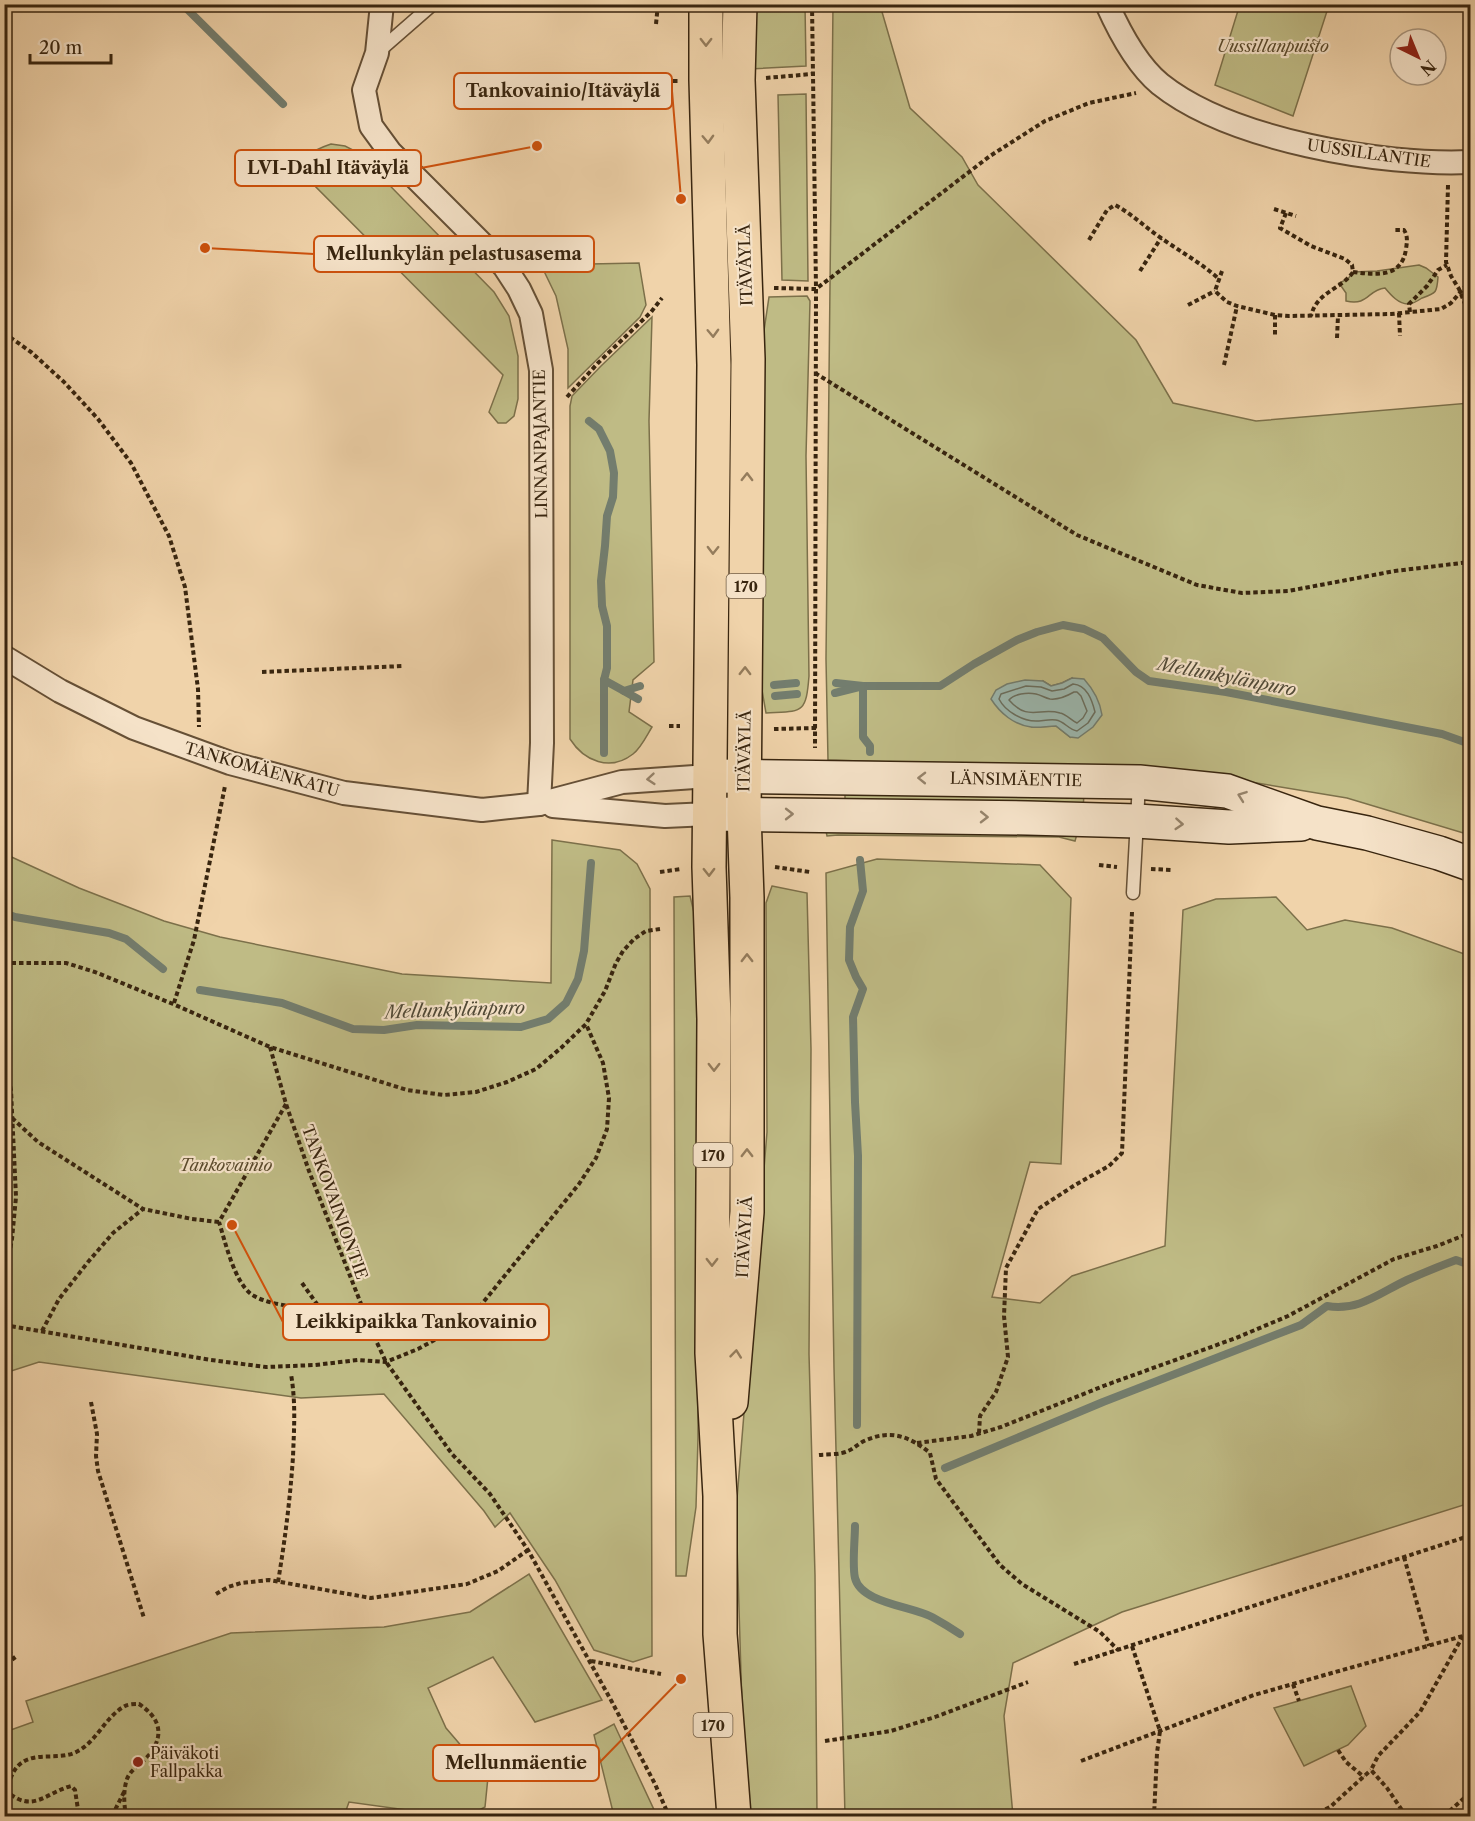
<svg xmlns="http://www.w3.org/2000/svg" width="1475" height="1821" font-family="'Libre Caslon Text',serif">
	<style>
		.green { fill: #bfbb85; stroke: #7c704a; stroke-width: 1.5; fill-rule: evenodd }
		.water { fill: #9bb7ae; stroke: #737d6e; stroke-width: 1.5 }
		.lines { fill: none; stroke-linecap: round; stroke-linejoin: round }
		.shore { stroke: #6a6e5e; stroke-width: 1.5 }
		.stream { stroke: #737d6e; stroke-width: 8 }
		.service-casing { stroke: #665036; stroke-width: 15 }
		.minor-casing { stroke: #665036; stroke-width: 26 }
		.secondary-casing { stroke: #38250f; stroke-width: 36 }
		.primary-casing { stroke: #38250f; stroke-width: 36 }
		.path { stroke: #38250f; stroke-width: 4; stroke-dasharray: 4.5 3; stroke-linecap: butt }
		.service { stroke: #f5e2c8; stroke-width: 12 }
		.minor { stroke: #f5e2c8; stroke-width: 22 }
		.secondary { stroke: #f5e2c8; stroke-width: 33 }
		.primary { stroke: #f0d3aa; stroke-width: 33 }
		.oneway { stroke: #947c5c }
		.oneway2 { stroke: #96846c }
		.poi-dot { fill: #8f2418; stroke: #f5e2c8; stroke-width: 2 }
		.labels { text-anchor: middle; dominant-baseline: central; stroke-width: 4.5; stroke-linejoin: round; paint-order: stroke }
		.shield { fill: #f5e2c8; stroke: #715e46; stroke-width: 1.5 }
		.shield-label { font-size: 15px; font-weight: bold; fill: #38250f }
		.park-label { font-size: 16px; font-style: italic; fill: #5a4a2c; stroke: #f5e2c8 }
		.street-label { font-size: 16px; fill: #38250f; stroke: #f5e2c8 }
		.poi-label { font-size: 16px; fill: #38250f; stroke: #f5e2c8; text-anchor: start }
		.water-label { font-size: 18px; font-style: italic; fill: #514a37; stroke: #f5e2c8 }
		.leader { fill: none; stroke: #ce510c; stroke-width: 2 }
		.callout-dot { fill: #ce510c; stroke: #f5e2c8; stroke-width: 2 }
		.callout { fill: #f5e2c8; stroke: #ce510c; stroke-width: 2 }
		.callout-label { font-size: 18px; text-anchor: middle; font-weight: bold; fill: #38250f }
	</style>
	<rect width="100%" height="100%" fill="#f0d3aa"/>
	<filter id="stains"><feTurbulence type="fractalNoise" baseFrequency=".00333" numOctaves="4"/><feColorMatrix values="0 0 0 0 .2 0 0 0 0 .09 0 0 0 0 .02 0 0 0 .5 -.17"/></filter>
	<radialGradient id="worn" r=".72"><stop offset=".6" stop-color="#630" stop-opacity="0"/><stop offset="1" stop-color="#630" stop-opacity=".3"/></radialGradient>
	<g class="green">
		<path d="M1240,4L1329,5L1293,116L1215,85Z"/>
		<path d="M748,5H805L806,66L750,69Z"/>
		<path d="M833,5H880L910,108L962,157L978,185L1136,340L1173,403L1256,421L1470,403V835L1347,798L1233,779L1025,766L828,760L826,659ZM1072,678L1070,737L1056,726L1032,727L1043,681L1051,686L1062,683Z"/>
		<path d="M806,94L808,281L782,280L778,95Z"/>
		<path d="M331,144L345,146L357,152L494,292L509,316L518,356V399L514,416L506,423H498L489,412L503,375L306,177C301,156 313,150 331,144Z"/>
		<path d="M639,263L646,305L640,317L568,388V349L556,296L541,265Z"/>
		<path d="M1419,265L1426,268L1438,277C1437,293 1436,293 1422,298C1419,300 1413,304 1409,304C1399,305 1390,294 1385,288C1367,290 1369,306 1346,301V293L1339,283L1348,279L1353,272L1377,271Z"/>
		<path d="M807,296L810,301L806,456L809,676C806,715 802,711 766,713L760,679L758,371L769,297Z"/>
		<path d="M652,317L649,421L654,662L633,680L629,712L652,727C647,735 641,748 633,754C610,772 584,761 570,739V406L572,396L601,366Z"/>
		<path d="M845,791L986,797L1009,795L1084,794L1083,809L845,802Z"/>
		<path d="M825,826L1077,834L1075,841L1059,837L838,835L827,836Z"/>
		<path d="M552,840L620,850L637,864L650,889L652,1656L633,1662L594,1650L555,1580L510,1513L495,1527L484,1511L384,1394L301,1398L39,1362L5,1373V854L79,888L164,921L220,937L402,974L551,983Z"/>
		<path d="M877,859L1040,865L1071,898L1061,1164L1030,1162L992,1297L1040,1303L1072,1276L1165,1246L1183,910L1216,899L1276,897L1307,930L1345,920L1392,928L1470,956V1503L1122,1612L1013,1663L1004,1716L1013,1816H845L834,1368L826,873Z"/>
		<path d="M772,886L807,893L811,1049L809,1354L815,1575L817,1816H748L745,1804L736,1511L767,1132L766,903Z"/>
		<path d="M690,896L697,925L698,1438L696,1507L686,1576H676L674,897Z"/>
		<path d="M529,1574L602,1700L535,1722L493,1657L428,1688L446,1728L488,1777L485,1807L468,1816H450L349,1802L344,1816H5V1732L33,1722L26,1701L231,1633L384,1627L470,1612Z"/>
		<path d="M1351,1686L1366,1726L1348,1745L1304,1766L1274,1708Z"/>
		<path d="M614,1724L656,1814V1816H614L594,1735Z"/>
	</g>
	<path class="water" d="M1072,678L1084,679C1093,689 1100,701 1102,715L1093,727L1078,738L1070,737L1056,726C1048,726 1039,728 1031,727C1014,725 1000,713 991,699L996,690L1007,684L1025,680L1043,681L1051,686L1062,683Z"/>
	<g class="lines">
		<g class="shore">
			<path d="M1073,684C1087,685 1092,700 1095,712L1088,723L1077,731C1069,730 1064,721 1056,720C1049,719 1042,721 1036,721C1022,721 1005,711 999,699L1001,694L1026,686L1041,687L1052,691L1064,689Z"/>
			<path d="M1074,692H1077L1081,696L1087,711L1083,718L1077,723C1071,720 1066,714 1060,713C1040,707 1028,722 1009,700C1014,694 1027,692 1036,694C1041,695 1045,698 1050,699C1058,700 1067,696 1074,692Z"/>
		</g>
		<g class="stream">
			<path d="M182,4L283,104"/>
			<path d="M589,421L599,429L610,451L614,473L613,497L607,516L605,546L601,581L602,606L607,626V668L604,680L624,691L640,686"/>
			<path d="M836,683L863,686H940L974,664L1017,640L1037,632L1063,625L1084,629L1103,638L1136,672L1149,681L1226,692L1442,734L1470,744"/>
			<path d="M774,685L796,683"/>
			<path d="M624,691L638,699"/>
			<path d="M835,693L863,686V737L870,746V752"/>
			<path d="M775,696L797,694"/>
			<path d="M604,753V680"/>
			<path d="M4,913L15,917L109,933L126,939L163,969"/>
			<path d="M200,990L282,1003L353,1029L384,1030L417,1025L521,1027L548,1019L566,1003L578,979L584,951L591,863"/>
			<path d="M857,1425L858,1156L855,1102L853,1017L863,989L856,977L849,960L850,927L863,891L860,860"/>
			<path d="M945,1468L1103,1402L1301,1325L1327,1306C1358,1312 1381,1292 1407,1280C1423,1273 1440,1266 1456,1260L1470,1265"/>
			<path d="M855,1526C855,1539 852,1565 855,1578C861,1603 911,1606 932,1617C941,1622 951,1628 960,1634"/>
		</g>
		<defs>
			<g id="service">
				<path d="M378,52L433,4"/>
				<path d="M1133,893L1139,783"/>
			</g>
			<g id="minor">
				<path d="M382,4L377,53L364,90L371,126L390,152L504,266L519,289L531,314L541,370L542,743L539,804"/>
				<path d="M1107,4C1119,31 1137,65 1160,84C1230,140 1382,166 1470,162"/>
				<path d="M4,657L60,691L134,728L230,763L344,793L482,810L539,804L622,782L709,776"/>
				<path d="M553,806L665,816L709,814"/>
			</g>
			<g id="secondary">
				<path d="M716,776L1139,782L1227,791L1317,823L1367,833L1439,853L1470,864"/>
				<path d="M709,814L1028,818L1137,821L1229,827L1301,824"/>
			</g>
			<g id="primary">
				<path d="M706,4V80L714,365L709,867L714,1019L712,1353L720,1496V1634L734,1816"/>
				<path d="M731,1402L747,1212V898L744,814L748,359L738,80L740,4"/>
			</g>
		</defs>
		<use href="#service" class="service-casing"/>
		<use href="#minor" class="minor-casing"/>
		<use href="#secondary" class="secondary-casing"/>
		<use href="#primary" class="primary-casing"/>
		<g class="path">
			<path d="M812,4L816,289L815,748"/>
			<path d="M656,24L658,4"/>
			<path d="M766,78L812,74"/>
			<path d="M658,81H678"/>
			<path d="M1448,185L1446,262L1451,276L1459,289L1465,304L1466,340"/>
			<path d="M1274,209L1296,216"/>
			<path d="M1286,213L1280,228L1311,246L1345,259L1352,265L1353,272C1341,290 1317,291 1311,316"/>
			<path d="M1089,240L1107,210L1115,205C1132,214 1145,227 1161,238C1181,252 1201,263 1219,279"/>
			<path d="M1140,271L1161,238"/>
			<path d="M1222,271L1215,291L1227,302L1237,306L1275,315L1289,316L1391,314L1441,309L1451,303L1470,281"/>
			<path d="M1353,272C1376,275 1402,278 1406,249C1407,242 1408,236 1404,230H1394"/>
			<path d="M774,288L816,289L990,156L1045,121L1089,103L1136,93"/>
			<path d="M1188,305L1215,291"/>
			<path d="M1410,312L1409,304L1427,286L1438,270L1447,265"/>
			<path d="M1399,313L1400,336"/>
			<path d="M1275,315V337"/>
			<path d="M4,333L31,352L64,382L98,419L131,463L169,536L185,587L198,689L199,727"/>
			<path d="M1337,338L1338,316"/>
			<path d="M1224,365L1237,306"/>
			<path d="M815,373L1077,535L1197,585L1242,593L1288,591L1395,571L1470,562"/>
			<path d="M567,397L598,363L651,312L662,298"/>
			<path d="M262,672L403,666"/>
			<path d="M669,726H680"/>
			<path d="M774,729L816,728"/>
			<path d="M1099,865L1117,867"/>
			<path d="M775,867L810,872"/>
			<path d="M1151,869L1172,870"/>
			<path d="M660,872L681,869"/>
			<path d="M4,963H66L95,972L173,1004L270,1047L407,1090L444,1095L476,1092L507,1082L536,1069L561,1048L586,1024L605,991L616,963L623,951L634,939L646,931L660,929"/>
			<path d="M174,1003L194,940L225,786"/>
			<path d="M270,1047L286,1104L309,1171L372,1332L386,1362L452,1454L490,1494L528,1550L612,1702L655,1784L669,1816"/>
			<path d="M4,1057L11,1090L16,1197L12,1239L4,1282"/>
			<path d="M286,1104L219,1222C225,1241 234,1281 251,1294C267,1305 290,1305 309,1310C330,1315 350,1324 371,1331"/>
			<path d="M12,1118L38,1142L143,1209L192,1219L219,1222"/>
			<path d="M302,1283L324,1314"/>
			<path d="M4,1325L211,1360L266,1367L315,1365L358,1360L386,1362L418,1349L451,1331L477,1310L579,1184L596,1158L607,1129L609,1098L603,1063L586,1024"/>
			<path d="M42,1331L59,1299L88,1262L113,1233L143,1209"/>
			<path d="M91,1402L97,1434L96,1456L98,1471L144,1618"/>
			<path d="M979,1433L980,1416L996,1392L1008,1357L1004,1316L1006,1268L1038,1209L1075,1185L1109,1166L1122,1153L1132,912"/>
			<path d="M917,1443L971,1436L1001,1427L1106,1385L1236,1338L1288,1316L1394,1259L1437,1246L1470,1233"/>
			<path d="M819,1455C828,1454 840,1455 848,1451C853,1449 858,1444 864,1441C890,1429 909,1436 930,1453L936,1479L1000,1565L1022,1584L1100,1632L1118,1650"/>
			<path d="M1404,1557L1429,1646"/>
			<path d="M278,1582C285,1540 290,1500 293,1457C294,1428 296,1404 291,1374"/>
			<path d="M216,1594L228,1587L241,1583L269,1580L371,1598L467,1584L498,1571L528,1550"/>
			<path d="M4,1644L15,1660"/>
			<path d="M1132,1646L1160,1731L1157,1753L1154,1816"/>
			<path d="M591,1661L661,1674"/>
			<path d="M1074,1664L1469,1536"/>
			<path d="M1293,1684L1299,1701"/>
			<path d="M825,1741L891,1731L935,1717L1028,1682"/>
			<path d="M1338,1750L1346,1762L1364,1777"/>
			<path d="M1081,1761L1254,1695L1470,1634"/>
			<path d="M4,1779L10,1780C22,1744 56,1764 78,1751C97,1741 106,1716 125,1706C129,1704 135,1704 139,1704C157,1716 165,1731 152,1751C145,1762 131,1768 127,1779C123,1791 124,1804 126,1816"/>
			<path d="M10,1780V1794C34,1812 46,1793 71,1786L75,1790L79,1816"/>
			<path d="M112,1816L124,1792"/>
			<path d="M1312,1816L1330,1807L1371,1770"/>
			<path d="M1406,1816L1387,1788L1371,1770L1378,1756L1420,1712L1463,1636"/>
			<path d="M1444,1816L1470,1793"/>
		</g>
		<use href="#service" class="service"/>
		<use href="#minor" class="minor"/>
		<use href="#secondary" class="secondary"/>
		<use href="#primary" class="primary"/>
	</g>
	<defs><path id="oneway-chevron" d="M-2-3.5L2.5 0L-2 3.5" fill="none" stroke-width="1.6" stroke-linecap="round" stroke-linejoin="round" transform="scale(1.5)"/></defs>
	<g class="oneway">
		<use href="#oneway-chevron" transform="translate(706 42) rotate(90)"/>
		<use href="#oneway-chevron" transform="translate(708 139) rotate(88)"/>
		<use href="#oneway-chevron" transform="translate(713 333) rotate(88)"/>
		<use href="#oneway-chevron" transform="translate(747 477) rotate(-89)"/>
		<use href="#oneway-chevron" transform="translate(713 550) rotate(91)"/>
		<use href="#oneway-chevron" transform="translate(745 671) rotate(-89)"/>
		<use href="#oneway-chevron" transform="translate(709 872) rotate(89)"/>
		<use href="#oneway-chevron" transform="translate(747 958) rotate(-90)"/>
		<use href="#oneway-chevron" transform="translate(714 1067) rotate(90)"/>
		<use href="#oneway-chevron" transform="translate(747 1153) rotate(-90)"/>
		<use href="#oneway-chevron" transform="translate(712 1262) rotate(90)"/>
		<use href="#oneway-chevron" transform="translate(736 1354) rotate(-84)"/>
	</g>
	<g class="oneway2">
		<use href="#oneway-chevron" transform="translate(922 778) rotate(-179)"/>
		<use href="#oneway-chevron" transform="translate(651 779) rotate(175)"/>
		<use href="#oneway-chevron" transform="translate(1242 796) rotate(-160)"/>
		<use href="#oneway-chevron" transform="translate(789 814)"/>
		<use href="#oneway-chevron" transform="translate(984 817) rotate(1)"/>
		<use href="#oneway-chevron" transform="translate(1179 824) rotate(4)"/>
	</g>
	<circle class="poi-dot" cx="138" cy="1762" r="6"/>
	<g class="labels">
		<g class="shield">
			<rect x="726.5" y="574" width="39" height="24" rx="4.5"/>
			<rect x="693.5" y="1143" width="39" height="24" rx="4.5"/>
			<rect x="693.5" y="1713" width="39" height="24" rx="4.5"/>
		</g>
		<g class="shield-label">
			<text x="746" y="586">170</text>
			<text x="713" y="1155">170</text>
			<text x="713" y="1725">170</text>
		</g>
		<g class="park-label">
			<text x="1273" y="46">Uussillanpuisto</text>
			<text x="226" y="1165">Tankovainio</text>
		</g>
		<g class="street-label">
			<text transform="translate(1369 153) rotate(8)">UUSSILLANTIE</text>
			<text transform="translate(745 265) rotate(-92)">ITÄVÄYLÄ</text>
			<text transform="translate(540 444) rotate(-91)">LINNANPAJANTIE</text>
			<text transform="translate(744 751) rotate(-89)">ITÄVÄYLÄ</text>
			<text transform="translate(262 769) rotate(16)">TANKOMÄENKATU</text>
			<text transform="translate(1016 779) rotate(1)">LÄNSIMÄENTIE</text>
			<text transform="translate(335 1202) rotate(70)">TANKOVAINIONTIE</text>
			<text transform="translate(744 1237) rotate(-87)">ITÄVÄYLÄ</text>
		</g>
		<g class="poi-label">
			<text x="150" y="1753">Päiväkoti<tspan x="150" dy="18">Fallpakka</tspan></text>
		</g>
		<g class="water-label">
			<text transform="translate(1227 677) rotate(11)">Mellunkylänpuro</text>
			<text transform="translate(455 1010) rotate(-2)">Mellunkylänpuro</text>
		</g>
	</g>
	<path class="leader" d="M681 199L672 91M537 146L421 168M205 248L314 254M232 1225L283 1322M681 1679L599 1763"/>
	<g class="callout-dot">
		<circle cx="681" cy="199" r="6"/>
		<circle cx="537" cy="146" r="6"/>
		<circle cx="205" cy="248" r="6"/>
		<circle cx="232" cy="1225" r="6"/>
		<circle cx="681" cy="1679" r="6"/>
	</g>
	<g class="callout">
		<rect x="454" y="73" width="218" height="36" rx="6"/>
		<rect x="235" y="150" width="186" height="36" rx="6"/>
		<rect x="314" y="236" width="280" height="36" rx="6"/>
		<rect x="283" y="1304" width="266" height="36" rx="6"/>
		<rect x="433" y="1745" width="166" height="36" rx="6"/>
	</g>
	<g class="callout-label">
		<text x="563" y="97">Tankovainio/Itäväylä</text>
		<text x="328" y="174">LVI-Dahl Itäväylä</text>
		<text x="454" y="260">Mellunkylän pelastusasema</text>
		<text x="416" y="1328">Leikkipaikka Tankovainio</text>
		<text x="516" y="1769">Mellunmäentie</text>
	</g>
	<rect width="1475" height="1821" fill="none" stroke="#f0d3aa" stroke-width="24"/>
	<rect x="6" y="6" width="1463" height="1809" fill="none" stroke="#38250f" stroke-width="3"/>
	<rect x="12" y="12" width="1451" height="1797" fill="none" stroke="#38250f" stroke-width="1.5"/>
	<g transform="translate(1418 57) rotate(137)"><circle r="28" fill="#f5e2c8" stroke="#a9967e" stroke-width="1.5"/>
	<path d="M0-4.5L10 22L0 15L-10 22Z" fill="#8f2418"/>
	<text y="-9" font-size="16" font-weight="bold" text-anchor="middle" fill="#38250f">N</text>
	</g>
	<path d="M30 54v9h81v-9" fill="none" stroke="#38250f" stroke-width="3"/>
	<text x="39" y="54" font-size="18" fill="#38250f" stroke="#f5e2c8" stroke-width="4.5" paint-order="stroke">20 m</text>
	<rect width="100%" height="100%" filter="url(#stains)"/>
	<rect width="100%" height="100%" fill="url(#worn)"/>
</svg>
